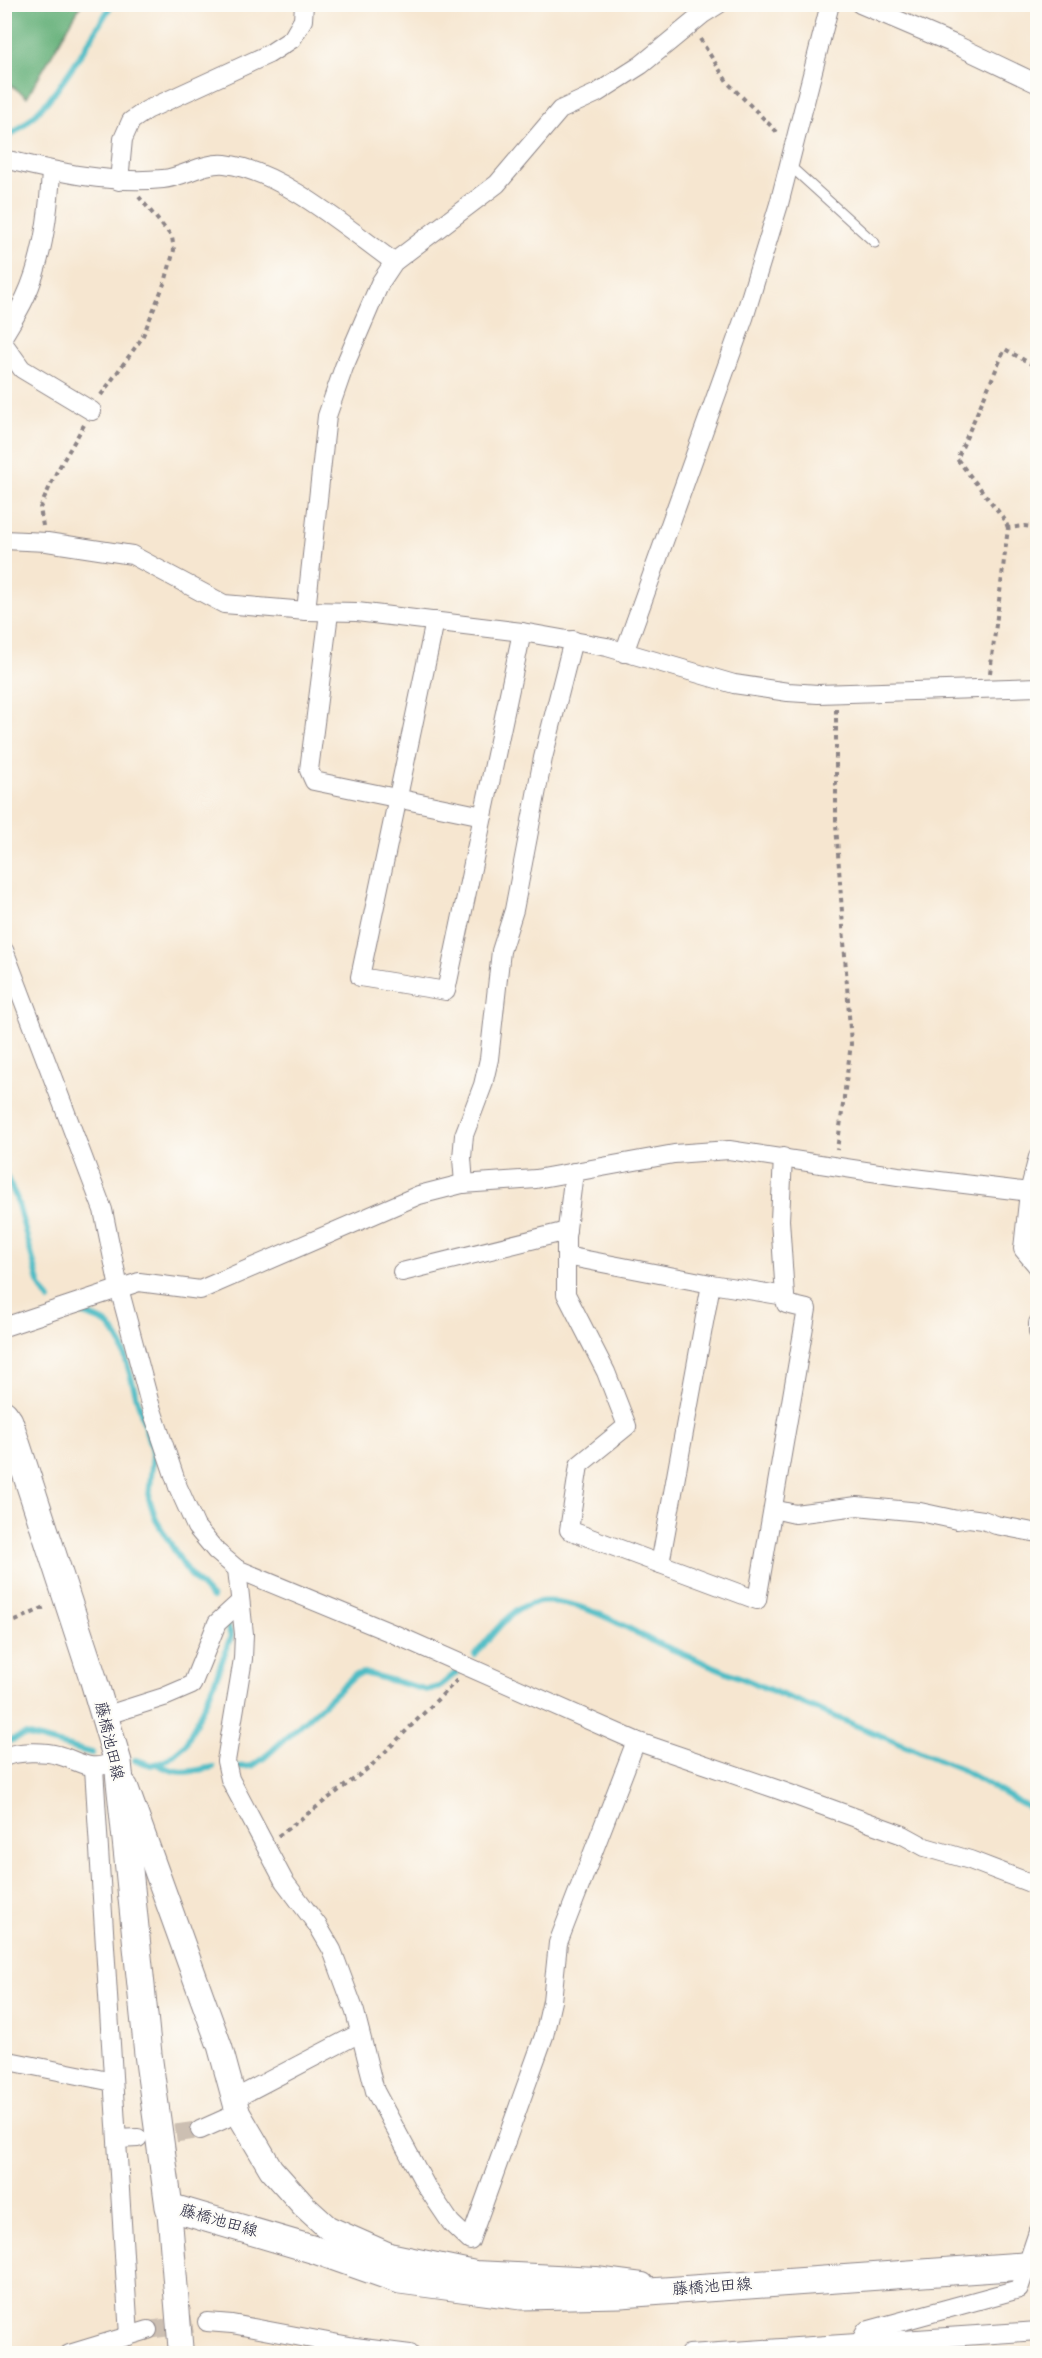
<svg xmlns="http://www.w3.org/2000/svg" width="1042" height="2358" font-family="Kalam,'Klee One',sans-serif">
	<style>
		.forest { fill: #65b079; stroke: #44695a; stroke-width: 1.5 }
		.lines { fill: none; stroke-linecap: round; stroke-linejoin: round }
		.stream { stroke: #4dbcc5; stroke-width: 6 }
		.minor-tunnel { stroke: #ccbfb2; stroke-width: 18; stroke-dasharray: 18 9; stroke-linecap: butt }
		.service-casing { stroke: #8c8486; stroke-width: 11 }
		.minor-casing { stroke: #8c8486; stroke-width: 20 }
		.tertiary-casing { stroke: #8c8486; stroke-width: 26 }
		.secondary-casing { stroke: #8c8486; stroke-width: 29 }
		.path { stroke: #8c8486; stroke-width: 4; stroke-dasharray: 4.5 4.5; stroke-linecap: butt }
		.service { stroke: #fff; stroke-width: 9 }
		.minor { stroke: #fff; stroke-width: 18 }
		.tertiary { stroke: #fff; stroke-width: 24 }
		.secondary { stroke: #fff; stroke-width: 27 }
		.labels { text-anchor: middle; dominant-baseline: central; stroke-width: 4.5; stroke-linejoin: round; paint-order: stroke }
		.street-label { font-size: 16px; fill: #22223b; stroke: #fdfcf7 }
	</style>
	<rect width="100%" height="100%" fill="#fdfcf7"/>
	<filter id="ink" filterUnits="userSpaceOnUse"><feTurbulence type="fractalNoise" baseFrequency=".0167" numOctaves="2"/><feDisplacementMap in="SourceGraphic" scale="12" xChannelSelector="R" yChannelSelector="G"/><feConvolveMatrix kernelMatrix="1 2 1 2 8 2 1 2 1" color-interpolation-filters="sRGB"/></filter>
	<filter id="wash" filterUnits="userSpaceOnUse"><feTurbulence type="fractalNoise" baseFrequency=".008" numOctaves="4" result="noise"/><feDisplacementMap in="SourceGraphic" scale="24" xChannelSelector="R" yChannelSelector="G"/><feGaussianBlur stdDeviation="1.35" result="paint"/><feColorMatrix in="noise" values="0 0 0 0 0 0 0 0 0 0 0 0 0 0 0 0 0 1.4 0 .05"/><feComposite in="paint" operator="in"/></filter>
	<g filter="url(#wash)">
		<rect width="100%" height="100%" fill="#f6e6d0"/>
		<path class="forest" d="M5,4L81,5L27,97L5,81Z"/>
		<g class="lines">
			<g class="stream">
				<path d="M4,139C53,110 82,51 112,4"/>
				<path d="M4,1172L16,1197L40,1286L49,1300"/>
				<path d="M80,1313C106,1321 110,1322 122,1346L153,1454L149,1498L156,1520L187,1571L212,1598"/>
				<path d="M475,1655C489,1639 505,1615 525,1606C561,1589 620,1623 652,1641L959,1768L1038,1813"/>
				<path d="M4,1743L25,1735L92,1753"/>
				<path d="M135,1760L152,1765L167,1760L186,1744L215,1681L231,1636L228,1627"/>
				<path d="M157,1764C180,1776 189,1772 213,1767"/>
				<path d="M236,1767L252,1766L265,1757L355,1675L364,1673L427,1690L439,1687L458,1671"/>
			</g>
		</g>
	</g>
	<g filter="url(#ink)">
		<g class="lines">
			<g class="minor-tunnel">
				<path d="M149,2137L200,2130"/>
				<path d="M148,2330L207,2322"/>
			</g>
			<defs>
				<path id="service" d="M789,165L875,243"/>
				<g id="minor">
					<path d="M860,4L954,44L1038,84"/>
					<path d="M4,159C57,172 108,184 163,179C184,177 203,162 225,164C282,171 348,229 394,262"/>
					<path d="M119,181L123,139L131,121L147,110L269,54L292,39L303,20L304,4"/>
					<path d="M4,335C11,323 19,311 25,298C42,262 49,211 51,171"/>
					<path d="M4,344L22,369L92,411"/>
					<path d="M4,540L47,542L132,555L224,604L306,611L357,612L522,632L607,647L734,684L788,692L818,694L1038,687"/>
					<path d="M306,611L327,416L344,367L380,283L394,262L497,184L560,110L597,93L641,65L703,14L719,4"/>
					<path d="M329,613L309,770L314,781L483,816"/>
					<path d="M435,621L360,977L446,991L522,632"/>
					<path d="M624,653L744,318L779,204L830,4"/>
					<path d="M4,950L103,1210L119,1288L150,1404L178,1487L196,1527L216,1551L237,1569L394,1634L636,1741L782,1791L903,1835L925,1847L970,1860L1038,1886"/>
					<path d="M1038,1157L1029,1192L1023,1249L1038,1267"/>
					<path d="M574,1172L566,1237V1294L606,1372L627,1426L579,1465L569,1530L757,1600L807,1309L786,1304L785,1296L780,1220L783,1157"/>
					<path d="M464,1184L462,1158L464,1135L483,1085L489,1059L501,951L514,910L543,758L573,640"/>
					<path d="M566,1256L711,1284L785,1296"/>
					<path d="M402,1272L567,1231"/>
					<path d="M1038,1323V1332"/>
					<path d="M4,1327L139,1282L200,1290L419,1195L462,1184L536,1179L674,1154L729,1150L898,1176L1038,1193"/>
					<path d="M773,1509L795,1514L857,1506L920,1512L957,1520L969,1518L983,1520L996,1525L1038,1533"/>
					<path d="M660,1564L711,1284"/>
					<path d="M237,1569L244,1634L243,1659L226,1761L230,1779L284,1881L318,1926L332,1950L355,2012L375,2091L426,2186L451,2223L470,2241L544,2036L552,2001L558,1943L636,1741"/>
					<path d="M104,1716L164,1697L192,1685L217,1623L240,1602"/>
					<path d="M4,1757C18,1751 44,1751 58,1755C74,1759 87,1770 104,1765"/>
					<path d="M94,1768L129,2336"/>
					<path d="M4,2060L113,2082"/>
					<path d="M234,2099L360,2033"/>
					<path d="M200,2130L238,2113"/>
					<path d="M117,2139L138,2138"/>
					<path d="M207,2322L232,2324L355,2347L410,2354"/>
					<path d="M861,2340L866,2331L1019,2289L1038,2232"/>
					<path d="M69,2354L148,2330"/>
					<path d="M689,2354L1038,2331"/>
				</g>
				<g id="tertiary">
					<path d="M126,1787L220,2047L238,2113L271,2169L304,2206L328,2228L389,2255L475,2273L596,2279L642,2285"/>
					<path d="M169,2207L181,2354"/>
				</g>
				<path id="secondary" d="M4,1414L9,1421L93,1678L118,1762L148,2054L169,2207L315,2250L400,2280L521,2296L621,2294L1038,2265"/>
			</defs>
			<use href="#service" class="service-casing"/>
			<use href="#minor" class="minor-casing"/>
			<use href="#tertiary" class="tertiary-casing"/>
			<use href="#secondary" class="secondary-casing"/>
			<g class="path">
				<path d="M700,39L728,83L779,134"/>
				<path d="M101,395L142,338L166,279L174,250L172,237L139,197"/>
				<path d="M43,526L40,508L56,473L84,425"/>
				<path d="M1008,528L1005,520L957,459L1005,349L1038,368"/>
				<path d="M990,673L1008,528L1024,526L1038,528"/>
				<path d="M836,709V824L851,1044L837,1150"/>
				<path d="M7,1625L47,1606"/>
				<path d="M278,1836L370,1767L457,1680"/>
			</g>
			<use href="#service" class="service"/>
			<use href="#minor" class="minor"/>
			<use href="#tertiary" class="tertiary"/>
			<use href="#secondary" class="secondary"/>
		</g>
	</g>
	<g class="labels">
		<g class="street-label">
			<text transform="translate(109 1741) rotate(77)">藤橋池田線</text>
			<text transform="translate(219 2221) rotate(16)">藤橋池田線</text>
			<text transform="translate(712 2287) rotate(-4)">藤橋池田線</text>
		</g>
	</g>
	<rect width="1042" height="2358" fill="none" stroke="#fdfcf7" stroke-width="24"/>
</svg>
